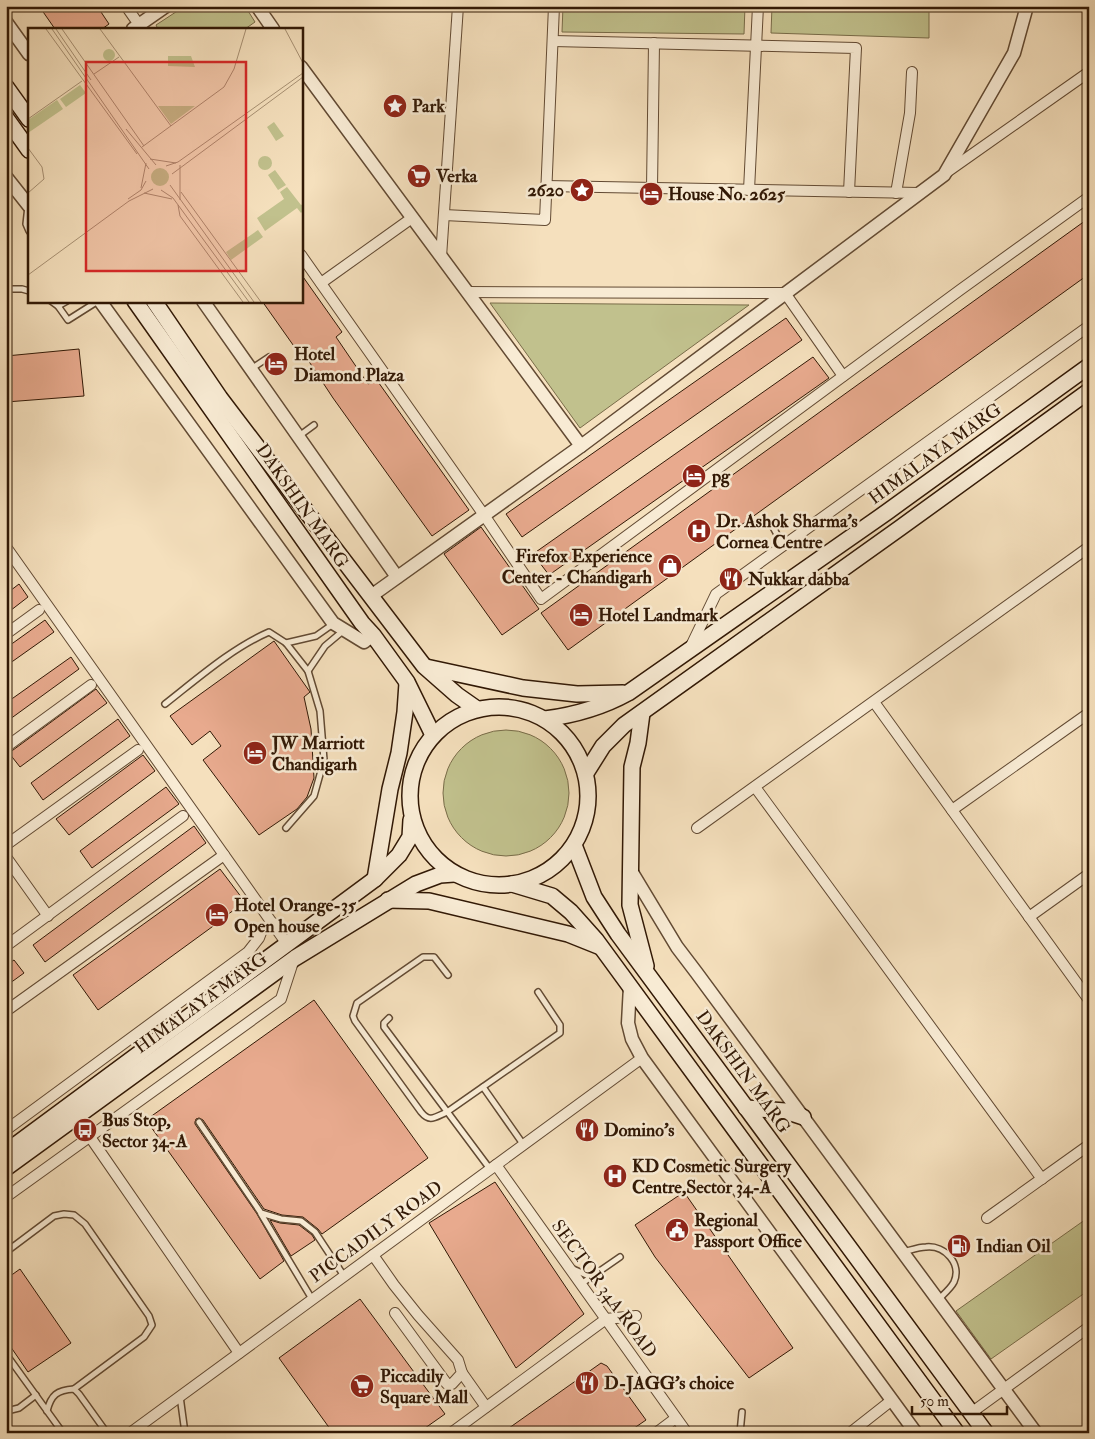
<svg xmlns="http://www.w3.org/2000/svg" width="1095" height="1439" font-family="'IM FELL Double Pica',serif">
  <rect width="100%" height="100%" fill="#f5e0bd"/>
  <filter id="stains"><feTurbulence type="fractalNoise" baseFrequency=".004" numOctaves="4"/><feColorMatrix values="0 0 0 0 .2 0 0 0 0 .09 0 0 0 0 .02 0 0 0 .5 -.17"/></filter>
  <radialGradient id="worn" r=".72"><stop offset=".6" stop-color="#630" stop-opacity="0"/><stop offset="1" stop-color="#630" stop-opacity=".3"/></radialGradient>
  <g fill="#c1c18d" stroke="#796c49">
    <path d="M 185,6 L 245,6 L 255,22 L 245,29 L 158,29 L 156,25 Z"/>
    <path d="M 563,6 L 745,6 L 744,34 L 562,32 Z"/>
    <path d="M 772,6 L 929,11 L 929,38 L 771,33 Z"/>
    <path d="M 490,303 L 749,305 L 580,428 Z"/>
    <circle cx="506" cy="793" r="63"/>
    <path d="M 1089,1217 L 1089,1290 L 991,1359 L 956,1311 Z"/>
  </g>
  <g fill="#e8aa8e" stroke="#311805">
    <path d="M 39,6 L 97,6 L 109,24 L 102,29 L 55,29 Z"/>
    <path d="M 1089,218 L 1089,274 L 568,650 L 541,613 Z"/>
    <path d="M 301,274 L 342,332 L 336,337 L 368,384 L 376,379 L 469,510 L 432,536 L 333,398 L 306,357 L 303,359 L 262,301 L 301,301 Z"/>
    <path d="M 786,318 L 802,340 L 522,537 L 506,514 Z"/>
    <path d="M 79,349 L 84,396 L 6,402 L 6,356 Z"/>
    <path d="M 813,357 L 829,378 L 549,575 L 533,554 Z"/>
    <path d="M 481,527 L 539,609 L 502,635 L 444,554 Z"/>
    <path d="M 19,584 L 28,597 L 6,614 L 6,594 Z"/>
    <path d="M 45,620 L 54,632 L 6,666 L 6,648 Z"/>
    <path d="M 274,641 L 310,692 L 304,697 L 311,729 L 314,778 L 307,797 L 297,809 L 259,835 L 203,760 L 221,746 L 210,731 L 192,745 L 170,716 Z"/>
    <path d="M 71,657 L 79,669 L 6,722 L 6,703 Z"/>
    <path d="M 96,689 L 107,703 L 20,767 L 9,753 Z"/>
    <path d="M 118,719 L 130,736 L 43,800 L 31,783 Z"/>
    <path d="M 143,755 L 155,771 L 69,835 L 56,819 Z"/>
    <path d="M 166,787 L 179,804 L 92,868 L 80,851 Z"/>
    <path d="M 194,826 L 206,843 L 45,962 L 33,945 Z"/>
    <path d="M 220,869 L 245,902 L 227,915 L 227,916 L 98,1010 L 73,975 Z"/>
    <path d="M 14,960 L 24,973 L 6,986 L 6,965 Z"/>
    <path d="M 314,1000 L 428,1158 L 322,1234 L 318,1229 L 303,1217 L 282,1215 L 264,1209 L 203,1120 L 199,1118 L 196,1119 L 195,1122 L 195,1124 L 257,1214 L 284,1261 L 260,1279 L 146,1120 Z"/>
    <path d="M 495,1182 L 584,1314 L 516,1368 L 429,1223 Z"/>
    <path d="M 684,1192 L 793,1348 L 749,1378 L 655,1257 L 635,1225 Z"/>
    <path d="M 270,1220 L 280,1223 L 299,1225 L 312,1235 L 315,1240 L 291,1256 Z"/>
    <path d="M 20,1269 L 71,1343 L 28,1372 L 6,1340 L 6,1279 Z"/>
    <path d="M 360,1299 L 445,1414 L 418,1433 L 333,1433 L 279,1358 Z"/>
    <path d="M 601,1363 L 607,1366 L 646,1420 L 627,1433 L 502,1433 Z"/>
  </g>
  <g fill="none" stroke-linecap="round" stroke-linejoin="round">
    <g stroke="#624a33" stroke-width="8">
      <g id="service">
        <path d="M 28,206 L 26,224 L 29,231"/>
        <path d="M 6,289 L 22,289 L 29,291"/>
        <path d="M 51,301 L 58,306 L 67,301"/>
        <path d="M 58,306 L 68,320 L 98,301"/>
        <path d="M 251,369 L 269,357"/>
        <path d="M 299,436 L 314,425"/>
        <path d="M 770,522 L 783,545"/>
        <path d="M 286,643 L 316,636 L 333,624"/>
        <path d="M 308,671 L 325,646 L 344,630"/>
        <path d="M 165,704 C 197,679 232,648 269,632 L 286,643 L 308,671 L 320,711 L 324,760 L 314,796 L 286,828"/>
        <path d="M 448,975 L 434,957 L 423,957 L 357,1003 L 353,1016 L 355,1021 L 421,1112 C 430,1123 435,1117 447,1112 L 560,1033 L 560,1025 L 538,992"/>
        <path d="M 389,1018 L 384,1023 L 384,1027 L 490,1169"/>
        <path d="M 483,1087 L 523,1144"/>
        <path d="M 199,1122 L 261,1213 L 281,1219 L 301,1221 L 315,1232 L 344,1276"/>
        <path d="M 261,1214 L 312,1299"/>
        <path d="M 6,1252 L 54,1216 L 64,1214 L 74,1215 L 85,1224 L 149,1316 L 152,1325 L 144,1337 L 74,1389"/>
        <path d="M 903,1252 C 911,1250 919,1247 926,1247 C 945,1245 962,1264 954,1282 C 951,1288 944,1294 939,1299"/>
        <path d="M 573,1269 L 591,1277"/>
        <path d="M 581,1284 L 620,1257"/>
        <path d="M 6,1354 L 63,1433"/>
        <path d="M 180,1396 L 185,1433"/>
        <path d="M 6,1408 L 11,1410 L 19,1408 L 36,1395"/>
        <path d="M 47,1411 C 51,1395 57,1390 74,1389 L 79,1394 L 107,1433"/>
        <path d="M 740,1433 L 742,1412"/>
      </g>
    </g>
    <g stroke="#624a33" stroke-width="12">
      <g id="minor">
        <path d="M 126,6 L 142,29"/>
        <path d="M 553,41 L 856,48 L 849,192"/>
        <path d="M 947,172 L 1089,72"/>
        <path d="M 546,186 L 919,193"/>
        <path d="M 652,188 L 654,43"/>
        <path d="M 749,190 L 758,6"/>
        <path d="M 896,193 L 910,113 L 912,72"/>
        <path d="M 444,215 L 545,220 L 554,6"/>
        <path d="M 301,255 L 484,515 L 541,599 L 960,290 L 1089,197"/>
        <path d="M 441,257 L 458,6"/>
        <path d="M 321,283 L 412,218"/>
        <path d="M 467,292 L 785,293 L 843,376"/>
        <path d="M 6,547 L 287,944"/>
        <path d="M 6,634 L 39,610"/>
        <path d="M 690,648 L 716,594 L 1089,326"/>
        <path d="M 874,702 L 1089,1000"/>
        <path d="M 6,747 L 91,685"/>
        <path d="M 755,787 L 1042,1179"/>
        <path d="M 952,810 L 1089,713"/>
        <path d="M 697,828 L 1089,547"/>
        <path d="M 6,845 L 138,750"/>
        <path d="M 6,857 L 48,916"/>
        <path d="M 1029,917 L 1089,874"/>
        <path d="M 6,946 L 183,816"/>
        <path d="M 6,1011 L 224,855"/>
        <path d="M 6,1130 L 248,952 L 259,938 L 262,930 L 273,923"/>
        <path d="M 90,1137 L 239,1353"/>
        <path d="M 496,1165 L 687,1433"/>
        <path d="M 6,1197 L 281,999 L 294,959"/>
        <path d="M 987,1218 L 1089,1145"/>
        <path d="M 373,1255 L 394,1285 L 418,1315 L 458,1360 L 462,1373 L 452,1384 L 447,1384 L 395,1313"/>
        <path d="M 462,1373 L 486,1407"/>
        <path d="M 971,1413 L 1089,1327"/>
        <path d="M 130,1433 L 642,1058"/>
        <path d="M 451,1433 L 606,1319 L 636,1316"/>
        <path d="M 656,1433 L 676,1418"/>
        <path d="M 850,1433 L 892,1400"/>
      </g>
    </g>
    <g stroke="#624a33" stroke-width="15">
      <g id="tertiary">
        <path d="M 257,6 L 273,29"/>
        <path d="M 6,22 L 29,54"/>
        <path d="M 133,29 L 166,6"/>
        <path d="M 301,67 L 581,446"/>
        <path d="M 6,177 L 29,206"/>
        <path d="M 100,301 L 333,623 L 364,642 L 373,635"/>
        <path d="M 203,301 L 397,577"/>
        <path d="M 371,596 L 581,446 L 944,175 L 1014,53 L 1027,6"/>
        <path d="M 630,869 L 677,947 L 696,972 L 1036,1433"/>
        <path d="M 630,986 L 628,1023 L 632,1039 L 642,1058 L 916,1433"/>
      </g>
    </g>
    <g stroke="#311805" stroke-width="18">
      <g id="secondary">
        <path d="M 6,87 L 29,119"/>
        <path d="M 6,118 L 29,150"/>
        <path d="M 135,301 L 362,623 L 373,635 L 407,682 L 433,735"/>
        <path d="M 154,301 L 220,398 L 424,666 L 457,695 L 477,709"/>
        <path d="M 426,667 L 523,688 L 577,694 L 623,693"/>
        <circle cx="499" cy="796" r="89"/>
        <path d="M 642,713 L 638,743 L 632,767 L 630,905 L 646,966"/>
        <path d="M 545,719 C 575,715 601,708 628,693 L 887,512 L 1089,366"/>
        <path d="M 586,773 L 603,746 L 624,725 L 900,528 L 1089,391"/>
        <path d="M 574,845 L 594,897 L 618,934 L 986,1433"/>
        <path d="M 375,879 L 390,789 L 399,753 L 405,712 L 407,683"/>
        <path d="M 512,884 L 552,896 L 571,912 L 596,940 L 957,1433"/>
        <path d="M 388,900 L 429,901 L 568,934 L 598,946"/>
        <path d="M 746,1108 L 785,1111 L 803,1117"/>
        <path d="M 6,1152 L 375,879 L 399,855 L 410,837 L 411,820"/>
        <path d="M 6,1168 L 295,958 L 416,884 L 440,875 L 454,874"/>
      </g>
    </g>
    <use href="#service" stroke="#f8ebd4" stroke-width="5"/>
    <use href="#minor" stroke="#f8ebd4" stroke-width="10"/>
    <use href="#tertiary" stroke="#f8ebd4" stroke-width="12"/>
    <use href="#secondary" stroke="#f8ebd4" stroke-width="15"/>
  </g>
  <defs>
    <g id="sight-disc" transform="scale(1.25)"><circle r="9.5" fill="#8f2418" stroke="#f8ebd4"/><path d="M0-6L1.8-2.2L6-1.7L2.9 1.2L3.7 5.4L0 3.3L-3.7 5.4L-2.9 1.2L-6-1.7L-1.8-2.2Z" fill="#fff"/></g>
    <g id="supermarket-disc" transform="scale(1.25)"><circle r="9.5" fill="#8f2418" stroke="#f8ebd4"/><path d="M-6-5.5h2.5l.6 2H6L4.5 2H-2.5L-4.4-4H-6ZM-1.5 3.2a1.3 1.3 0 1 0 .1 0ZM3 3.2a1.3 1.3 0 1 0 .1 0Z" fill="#fff"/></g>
    <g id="hotel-disc" transform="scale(1.25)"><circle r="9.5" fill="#8f2418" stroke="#f8ebd4"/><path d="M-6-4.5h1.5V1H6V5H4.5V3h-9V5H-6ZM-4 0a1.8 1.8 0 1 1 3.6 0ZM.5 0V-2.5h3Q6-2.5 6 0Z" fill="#fff"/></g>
    <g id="hospital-disc" transform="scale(1.25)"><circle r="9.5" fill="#8f2418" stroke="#f8ebd4"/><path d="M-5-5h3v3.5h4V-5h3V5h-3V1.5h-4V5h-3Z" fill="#fff"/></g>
    <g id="shop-disc" transform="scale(1.25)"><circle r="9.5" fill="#8f2418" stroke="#f8ebd4"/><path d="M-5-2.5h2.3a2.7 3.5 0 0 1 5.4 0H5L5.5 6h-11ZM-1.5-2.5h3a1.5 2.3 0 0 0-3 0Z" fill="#fff"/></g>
    <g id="restaurant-disc" transform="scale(1.25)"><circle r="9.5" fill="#8f2418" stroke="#f8ebd4"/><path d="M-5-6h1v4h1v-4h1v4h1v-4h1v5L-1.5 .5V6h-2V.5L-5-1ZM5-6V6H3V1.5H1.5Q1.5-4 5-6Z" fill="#fff"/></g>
    <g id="bus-disc" transform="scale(1.25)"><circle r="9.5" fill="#8f2418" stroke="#f8ebd4"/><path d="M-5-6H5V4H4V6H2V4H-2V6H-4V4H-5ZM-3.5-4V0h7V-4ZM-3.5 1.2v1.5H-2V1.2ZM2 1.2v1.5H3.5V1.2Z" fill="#fff"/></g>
    <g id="civic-disc" transform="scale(1.25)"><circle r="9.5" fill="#8f2418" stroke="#f8ebd4"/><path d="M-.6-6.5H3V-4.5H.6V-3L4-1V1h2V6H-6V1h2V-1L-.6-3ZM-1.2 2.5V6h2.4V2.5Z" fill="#fff"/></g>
    <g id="fuel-disc" transform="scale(1.25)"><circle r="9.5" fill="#8f2418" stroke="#f8ebd4"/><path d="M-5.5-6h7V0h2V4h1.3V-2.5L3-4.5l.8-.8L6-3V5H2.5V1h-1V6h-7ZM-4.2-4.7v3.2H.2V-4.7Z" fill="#fff"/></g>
  </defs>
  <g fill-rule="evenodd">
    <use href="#sight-disc" x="395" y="106"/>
    <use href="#supermarket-disc" x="419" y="176"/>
    <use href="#sight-disc" x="582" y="190"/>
    <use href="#hotel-disc" x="651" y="194"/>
    <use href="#hotel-disc" x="276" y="364"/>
    <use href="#hotel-disc" x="694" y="476"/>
    <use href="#hospital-disc" x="699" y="531"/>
    <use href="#shop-disc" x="670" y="566"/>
    <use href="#restaurant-disc" x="731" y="579"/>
    <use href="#hotel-disc" x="581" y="615"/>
    <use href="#hotel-disc" x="255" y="753"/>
    <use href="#hotel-disc" x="217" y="915"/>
    <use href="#bus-disc" x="85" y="1130"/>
    <use href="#restaurant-disc" x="587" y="1130"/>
    <use href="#hospital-disc" x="615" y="1176"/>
    <use href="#civic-disc" x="677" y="1230"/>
    <use href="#fuel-disc" x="959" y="1246"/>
    <use href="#restaurant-disc" x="587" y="1383"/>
    <use href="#supermarket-disc" x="362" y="1386"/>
  </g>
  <g text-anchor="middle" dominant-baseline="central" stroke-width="5" stroke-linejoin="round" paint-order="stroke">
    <g font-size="18" font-weight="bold" fill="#311805" stroke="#f8ebd4" text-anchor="start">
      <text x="412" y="106">Park</text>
      <text x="436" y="176">Verka</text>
      <text x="564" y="190" text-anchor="end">2620</text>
      <text x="668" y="194">House No. 2625</text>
      <text x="294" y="354">Hotel<tspan x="294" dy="21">Diamond Plaza</tspan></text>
      <text x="712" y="476">pg</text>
      <text x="716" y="521">Dr. Ashok Sharma's<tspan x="716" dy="21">Cornea Centre</tspan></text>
      <text x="652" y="556" text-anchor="end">Firefox Experience<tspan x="652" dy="21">Center - Chandigarh</tspan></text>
      <text x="748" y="579">Nukkar dabba</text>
      <text x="598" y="615">Hotel Landmark</text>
      <text x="272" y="743">JW Marriott<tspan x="272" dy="21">Chandigarh</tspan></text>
      <text x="234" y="905">Hotel Orange-35<tspan x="234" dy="21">Open house</tspan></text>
      <text x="102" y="1120">Bus Stop,<tspan x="102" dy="21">Sector 34-A</tspan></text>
      <text x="604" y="1130">Domino's</text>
      <text x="632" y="1166">KD Cosmetic Surgery<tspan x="632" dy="21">Centre,Sector 34-A</tspan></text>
      <text x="694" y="1220">Regional<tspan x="694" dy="21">Passport Office</tspan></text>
      <text x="976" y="1246">Indian Oil</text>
      <text x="380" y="1376">Piccadily<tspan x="380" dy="21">Square Mall</tspan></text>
      <text x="604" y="1383">D-JAGG's choice</text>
    </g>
    <g font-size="18" fill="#311805" stroke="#f8ebd4">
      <text transform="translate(935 454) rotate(-36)">HIMALAYA MARG</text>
      <text transform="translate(302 506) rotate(55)">DAKSHIN MARG</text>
      <text transform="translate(201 1003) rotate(-36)">HIMALAYA MARG</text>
      <text transform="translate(743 1072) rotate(54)">DAKSHIN MARG</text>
      <text transform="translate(376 1232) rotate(-36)">PICCADILY ROAD</text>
      <text transform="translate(604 1289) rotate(54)">SECTOR 34A ROAD</text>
    </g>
  </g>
  <g transform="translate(28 28)">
    <rect width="275" height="275" fill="#f5e0bd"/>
    <path d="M75 27a6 6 0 1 1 12 0a6 6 0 1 1-12 0ZM 140,28 L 163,28 L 167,39 L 140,38 ZM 52,57 L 58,65 L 38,79 L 32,71 ZM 29,72 L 35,81 L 0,105 L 0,92 ZM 130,78 L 167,78 L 143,96 ZM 246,94 L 256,108 L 248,113 L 239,99 ZM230 135a7 7 0 1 1 14 0a7 7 0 1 1-14 0ZM123 149a9 9 0 1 1 18 0a9 9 0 1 1-18 0ZM 247,142 L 258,157 L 250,162 L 240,147 ZM 259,159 L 273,177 L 275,176 L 275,183 L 273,185 L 269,180 L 237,203 L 229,190 L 256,171 L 252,164 ZM 230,202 L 235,209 L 203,232 L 198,224 Z" fill="#c1c18d"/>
    <path fill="none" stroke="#a79073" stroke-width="1" d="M 18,1 L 109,126M 24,1 L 121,141M 28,1 L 63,52M 34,1 L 116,118M 72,1 L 143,98M 257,1 L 275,35M 66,46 L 91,29M 0,91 L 54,53M 98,101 L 128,137M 114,119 L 196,59 L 206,41 L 218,1M 0,120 L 14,139 L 16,151 L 0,165M 122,131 L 148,135M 152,137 L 152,172M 138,138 L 150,134 L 275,45M 144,146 L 275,49M 142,157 L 226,274M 113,160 L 118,135M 133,162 L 145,170 L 221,274M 153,164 L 233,274M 116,165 L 144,171M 100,171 L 113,162 L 118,153M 150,177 L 152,188 L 215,274M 0,247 L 101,173 L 125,161"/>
    <path fill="#d62828" fill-opacity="0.15" stroke="#d62828" stroke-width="2.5" d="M 58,34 L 218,34 L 218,243 L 58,243 Z"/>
    <rect width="275" height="275" fill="none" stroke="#311805" stroke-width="2.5"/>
  </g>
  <rect width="1095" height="1439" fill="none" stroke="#f5e0bd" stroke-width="25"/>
  <rect x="8" y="8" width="1080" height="1424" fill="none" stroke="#311805" stroke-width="2.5"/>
  <rect x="12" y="12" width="1070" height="1414" fill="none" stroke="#311805"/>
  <path d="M912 1406v8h95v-8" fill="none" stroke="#311805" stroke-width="2.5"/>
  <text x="920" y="1406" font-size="15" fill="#311805" stroke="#f8ebd4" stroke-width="4" paint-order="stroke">50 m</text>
  <rect width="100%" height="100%" filter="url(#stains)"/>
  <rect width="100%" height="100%" fill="url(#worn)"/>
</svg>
